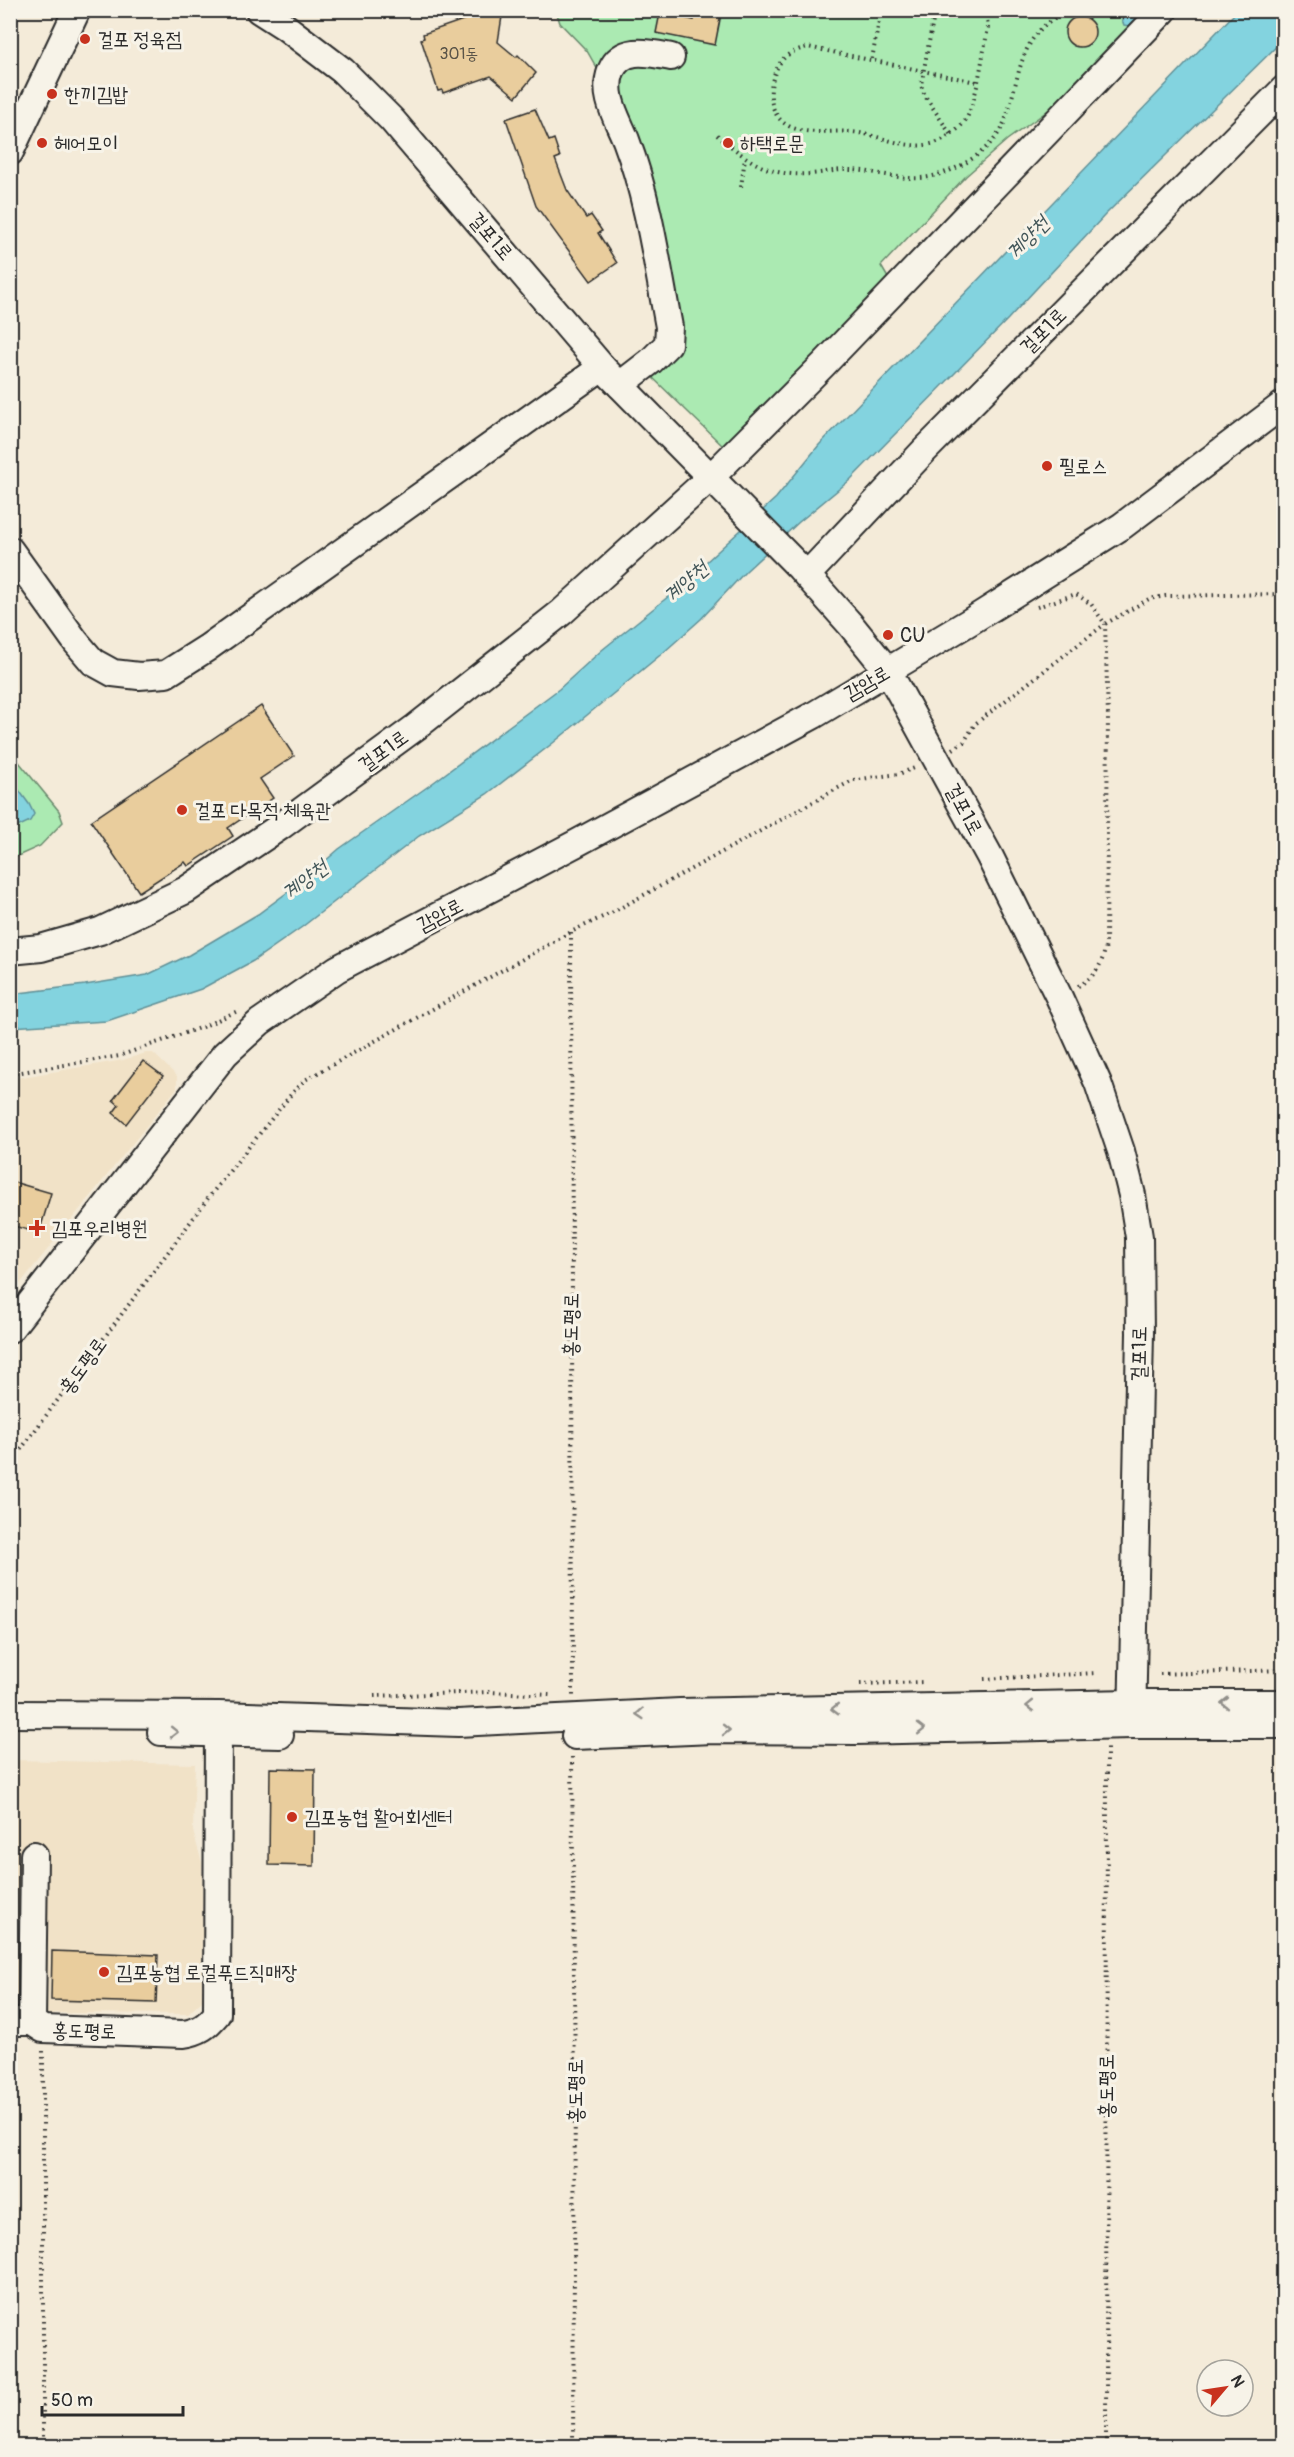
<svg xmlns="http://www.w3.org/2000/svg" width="1294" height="2457" font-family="Pangolin,'Poor Story',sans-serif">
  <rect width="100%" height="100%" fill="#f4ebd9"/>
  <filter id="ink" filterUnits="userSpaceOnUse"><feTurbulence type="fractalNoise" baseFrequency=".0167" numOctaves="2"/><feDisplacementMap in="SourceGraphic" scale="12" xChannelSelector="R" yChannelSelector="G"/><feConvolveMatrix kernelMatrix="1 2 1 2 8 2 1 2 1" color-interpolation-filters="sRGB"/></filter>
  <g filter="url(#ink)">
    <g fill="#f1e2c7">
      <path d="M 146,1053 L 153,1053 L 177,1076 L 177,1088 L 11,1295 L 11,1079 L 123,1060 Z"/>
      <path d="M 11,1760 L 195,1764 L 193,1831 L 202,1863 L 202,2001 L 188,2014 L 55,2013 L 22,2032 L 11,2032 Z"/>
    </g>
    <g fill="#abeab2" stroke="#6b8a6e" stroke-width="1.5">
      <path d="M 556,11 L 1152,11 L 1082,86 L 1007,140 L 966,176 L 881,266 L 891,283 L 726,449 L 652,377 L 669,355 L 620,109 L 587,51 L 560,23 Z"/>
      <path d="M 10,751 L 59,811 L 63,822 L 40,846 L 11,859 Z"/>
    </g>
    <g fill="#83d3df" stroke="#609097" stroke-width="1.5">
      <path d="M 1124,11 L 1145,11 L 1129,26 L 1124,25 L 1122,20 Z"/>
      <path d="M 1237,11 L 1283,11 L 1283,40 L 1105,215 L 1008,319 L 850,480 L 799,522 L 746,571 L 701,619 L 664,652 L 553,743 L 487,794 L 419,836 L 302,927 L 253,961 L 201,989 L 107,1021 L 11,1027 L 11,994 L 85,985 L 147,975 L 189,955 L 258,914 L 300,883 L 339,849 L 430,785 L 559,689 L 602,650 L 669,596 L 776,498 L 819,445 Z"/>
      <path d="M 10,778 L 29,804 L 34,814 L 30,821 L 11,830 Z"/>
    </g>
    <g fill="#e9cd9d" stroke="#2b2b2b" stroke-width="1.5">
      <path d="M 473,10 L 503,10 L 498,42 L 516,57 L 518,55 L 536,73 L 516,97 L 491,76 L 443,93 L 442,90 L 438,91 L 421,39 L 424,38 L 423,34 L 472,17 Z"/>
      <path d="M 696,10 L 710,10 L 710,12 L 721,14 L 715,45 L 656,33 L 660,13 L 694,20 Z"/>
      <circle cx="1080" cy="32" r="15"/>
      <path d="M 535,109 L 549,141 L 554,139 L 560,157 L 555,159 L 567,190 L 586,218 L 591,215 L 602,231 L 598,233 L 617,263 L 591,281 L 536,206 L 506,119 Z"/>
      <path d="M 261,706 L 294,756 L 260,779 L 273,798 L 228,828 L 233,836 L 188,866 L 185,862 L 139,892 L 91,821 Z"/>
      <path d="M 143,1061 L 163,1076 L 126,1124 L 113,1113 L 119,1105 L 113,1100 Z"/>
      <path d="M 10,1181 L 51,1193 L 39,1233 L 10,1225 Z"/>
      <path d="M 270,1768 L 315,1769 L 314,1866 L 269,1865 Z"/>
      <path d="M 52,1951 L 158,1955 L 156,2003 L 51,2000 Z"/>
    </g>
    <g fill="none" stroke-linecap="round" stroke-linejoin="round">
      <g stroke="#2b2b2b" stroke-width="30">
        <g id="minor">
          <path d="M 259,10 L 284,26 L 343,71 L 392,120 L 602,367 L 800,568 L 850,624 L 888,671 L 990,857 L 1059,997 L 1098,1083 L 1121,1151 L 1132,1195 L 1139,1237 L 1140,1333 L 1132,1725"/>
          <path d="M 10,152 L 77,10"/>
          <path d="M 620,385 L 651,361 L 668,344 L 669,327 C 657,264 649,201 626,140 C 617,118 602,95 611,71 C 622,45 650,53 671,57"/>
          <path d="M 10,550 L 76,642 L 93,662 L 113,673 L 139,676 L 166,674 L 207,648 L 602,367"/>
          <path d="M 807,575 L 924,451 L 1284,89"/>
          <path d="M 10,951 L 41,948 L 100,931 L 186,890 L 281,826 L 416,727 L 562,612 L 711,477 L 823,365 L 1164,10"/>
          <path d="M 10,1329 L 225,1054 L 260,1022 L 337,969 L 575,844 L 814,715 L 971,621 L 1122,526 L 1284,404"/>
          <path d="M 10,1714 L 219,1715 L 458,1723 L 680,1712 L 1132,1703 L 1284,1703"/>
          <path d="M 161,1732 L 280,1735"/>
          <path d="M 575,1736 L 713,1730 L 856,1731 L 1132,1725 L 1284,1725"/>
          <path d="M 34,1855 L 32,2022 L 43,2029 L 183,2034 C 199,2032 207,2026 217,2014 L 218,1718"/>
          <path d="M 10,2022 L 32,2022"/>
        </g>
      </g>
      <g stroke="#2b2b2b" stroke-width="4" stroke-dasharray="1.5 4.5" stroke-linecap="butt">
        <path d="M 935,10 L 921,85 L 925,96 L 951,135"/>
        <path d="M 872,59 L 881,10"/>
        <path d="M 976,82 L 808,47 C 800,49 790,52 784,58 C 766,78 764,117 793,128 C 812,135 833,130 852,132 C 886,135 917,158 948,136 C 954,132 961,127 965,121 C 977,102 983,52 988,28 L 987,18 L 981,10"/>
        <path d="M 717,135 C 749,161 767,177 811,174 C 825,173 837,169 851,170 C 879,171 905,183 933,176 C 960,170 993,149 1004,123 C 1022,77 1016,26 1076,10"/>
        <path d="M 741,187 L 745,158"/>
        <path d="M 1037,607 L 1076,594 L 1091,604 L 1105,624 L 1149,599 L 1166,596 L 1284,594"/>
        <path d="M 953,749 L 964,742 L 975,724 L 1105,624"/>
        <path d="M 571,932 L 573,1696"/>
        <path d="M 1078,986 C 1096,976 1102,965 1106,945 L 1108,716 L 1105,624"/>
        <path d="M 10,1074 L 119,1056 L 202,1027 L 240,1010"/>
        <path d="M 10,1464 L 212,1193 L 293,1092 L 305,1080 L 571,932 L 613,912 L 853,780 L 899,774 L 917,767"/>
        <path d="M 1160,1674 L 1284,1670"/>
        <path d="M 984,1679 L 1097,1673"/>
        <path d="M 860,1684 L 925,1682"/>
        <path d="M 374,1696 L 490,1692 L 550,1695"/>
        <path d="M 572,1757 L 575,2088 L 573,2446"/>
        <path d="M 43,2051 L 43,2446"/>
        <path d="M 1106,2446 L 1107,1747"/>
      </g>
      <use href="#minor" stroke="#f7f3e8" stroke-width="26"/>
    </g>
    <defs><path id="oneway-chevron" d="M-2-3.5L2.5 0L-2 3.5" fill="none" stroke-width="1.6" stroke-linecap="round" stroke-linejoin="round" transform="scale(1.5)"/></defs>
    <g stroke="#918f8a">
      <use href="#oneway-chevron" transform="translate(1225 1703) rotate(180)"/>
      <use href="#oneway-chevron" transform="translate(1030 1706) rotate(179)"/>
      <use href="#oneway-chevron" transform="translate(835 1709) rotate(179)"/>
      <use href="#oneway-chevron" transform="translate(640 1714) rotate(176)"/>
      <use href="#oneway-chevron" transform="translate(921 1729) rotate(-1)"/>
      <use href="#oneway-chevron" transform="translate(726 1730)"/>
      <use href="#oneway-chevron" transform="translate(174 1732) rotate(1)"/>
    </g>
  </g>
  <g fill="#c8321e" stroke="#f7f3e8" stroke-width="2">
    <circle cx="85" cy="39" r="6"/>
    <circle cx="52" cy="94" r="6"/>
    <circle cx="42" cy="143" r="6"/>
    <circle cx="728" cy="143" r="6"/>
    <circle cx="1047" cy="466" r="6"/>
    <circle cx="888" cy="635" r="6"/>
    <circle cx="182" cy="810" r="6"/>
    <path d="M34 1219h6v6h6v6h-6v6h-6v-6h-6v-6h6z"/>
    <circle cx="292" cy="1817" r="6"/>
    <circle cx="104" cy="1972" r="6"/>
  </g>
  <g text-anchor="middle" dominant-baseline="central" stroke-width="6" stroke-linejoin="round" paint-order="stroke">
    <g font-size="16" fill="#5a5448">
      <text x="459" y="54">301동</text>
    </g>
    <g font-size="20" fill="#2b2b2b" stroke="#f7f3e8" text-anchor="start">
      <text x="97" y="39">걸포 정육점</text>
      <text x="64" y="94">한끼김밥</text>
      <text x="54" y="143">헤어모이</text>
      <text x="740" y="143">하택로문</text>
      <text x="1059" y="466">필로스</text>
      <text x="900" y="635">CU</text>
      <text x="194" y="810">걸포 다목적 체육관</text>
      <text x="51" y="1228">김포우리병원</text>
      <text x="304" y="1817">김포농협 활어회센터</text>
      <text x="116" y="1972">김포농협 로컬푸드직매장</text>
    </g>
    <g font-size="20" fill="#2b2b2b" stroke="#f7f3e8">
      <text transform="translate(491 236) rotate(50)">걸포1로</text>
      <text transform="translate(1043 331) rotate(-45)">걸포1로</text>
      <text transform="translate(867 683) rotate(-30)">감암로</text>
      <text transform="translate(383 751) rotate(-36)">걸포1로</text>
      <text transform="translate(964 809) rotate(62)">걸포1로</text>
      <text transform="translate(440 915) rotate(-28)">감암로</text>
      <text transform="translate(571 1325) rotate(-89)">홍도평로</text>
      <text transform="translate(1139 1354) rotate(-89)">걸포1로</text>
      <text transform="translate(83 1366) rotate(-54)">홍도평로</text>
      <text transform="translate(84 2031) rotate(1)">홍도평로</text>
      <text transform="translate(1106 2086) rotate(-90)">홍도평로</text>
      <text transform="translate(575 2091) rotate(-90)">홍도평로</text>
    </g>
    <g font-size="21" font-style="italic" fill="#415558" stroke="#f7f3e8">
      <text transform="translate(1028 238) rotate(-46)">계양천</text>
      <text transform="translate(686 582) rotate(-41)">계양천</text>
      <text transform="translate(305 880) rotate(-37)">계양천</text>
    </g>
  </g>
  <rect width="1294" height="2457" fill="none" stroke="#f7f3e8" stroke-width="36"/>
  <rect x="18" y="18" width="1258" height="2421" fill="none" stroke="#2b2b2b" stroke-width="2" filter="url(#ink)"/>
  <g transform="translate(1225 2388) rotate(61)"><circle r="28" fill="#f7f3e8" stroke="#a5a39c" stroke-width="1.5"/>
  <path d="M0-4.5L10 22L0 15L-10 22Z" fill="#c8321e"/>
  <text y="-9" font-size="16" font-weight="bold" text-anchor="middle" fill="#2b2b2b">N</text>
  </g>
  <path d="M42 2406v9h141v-9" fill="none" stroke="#2b2b2b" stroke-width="3"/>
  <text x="51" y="2406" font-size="18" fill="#2b2b2b" stroke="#f7f3e8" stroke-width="4.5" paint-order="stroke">50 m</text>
</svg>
